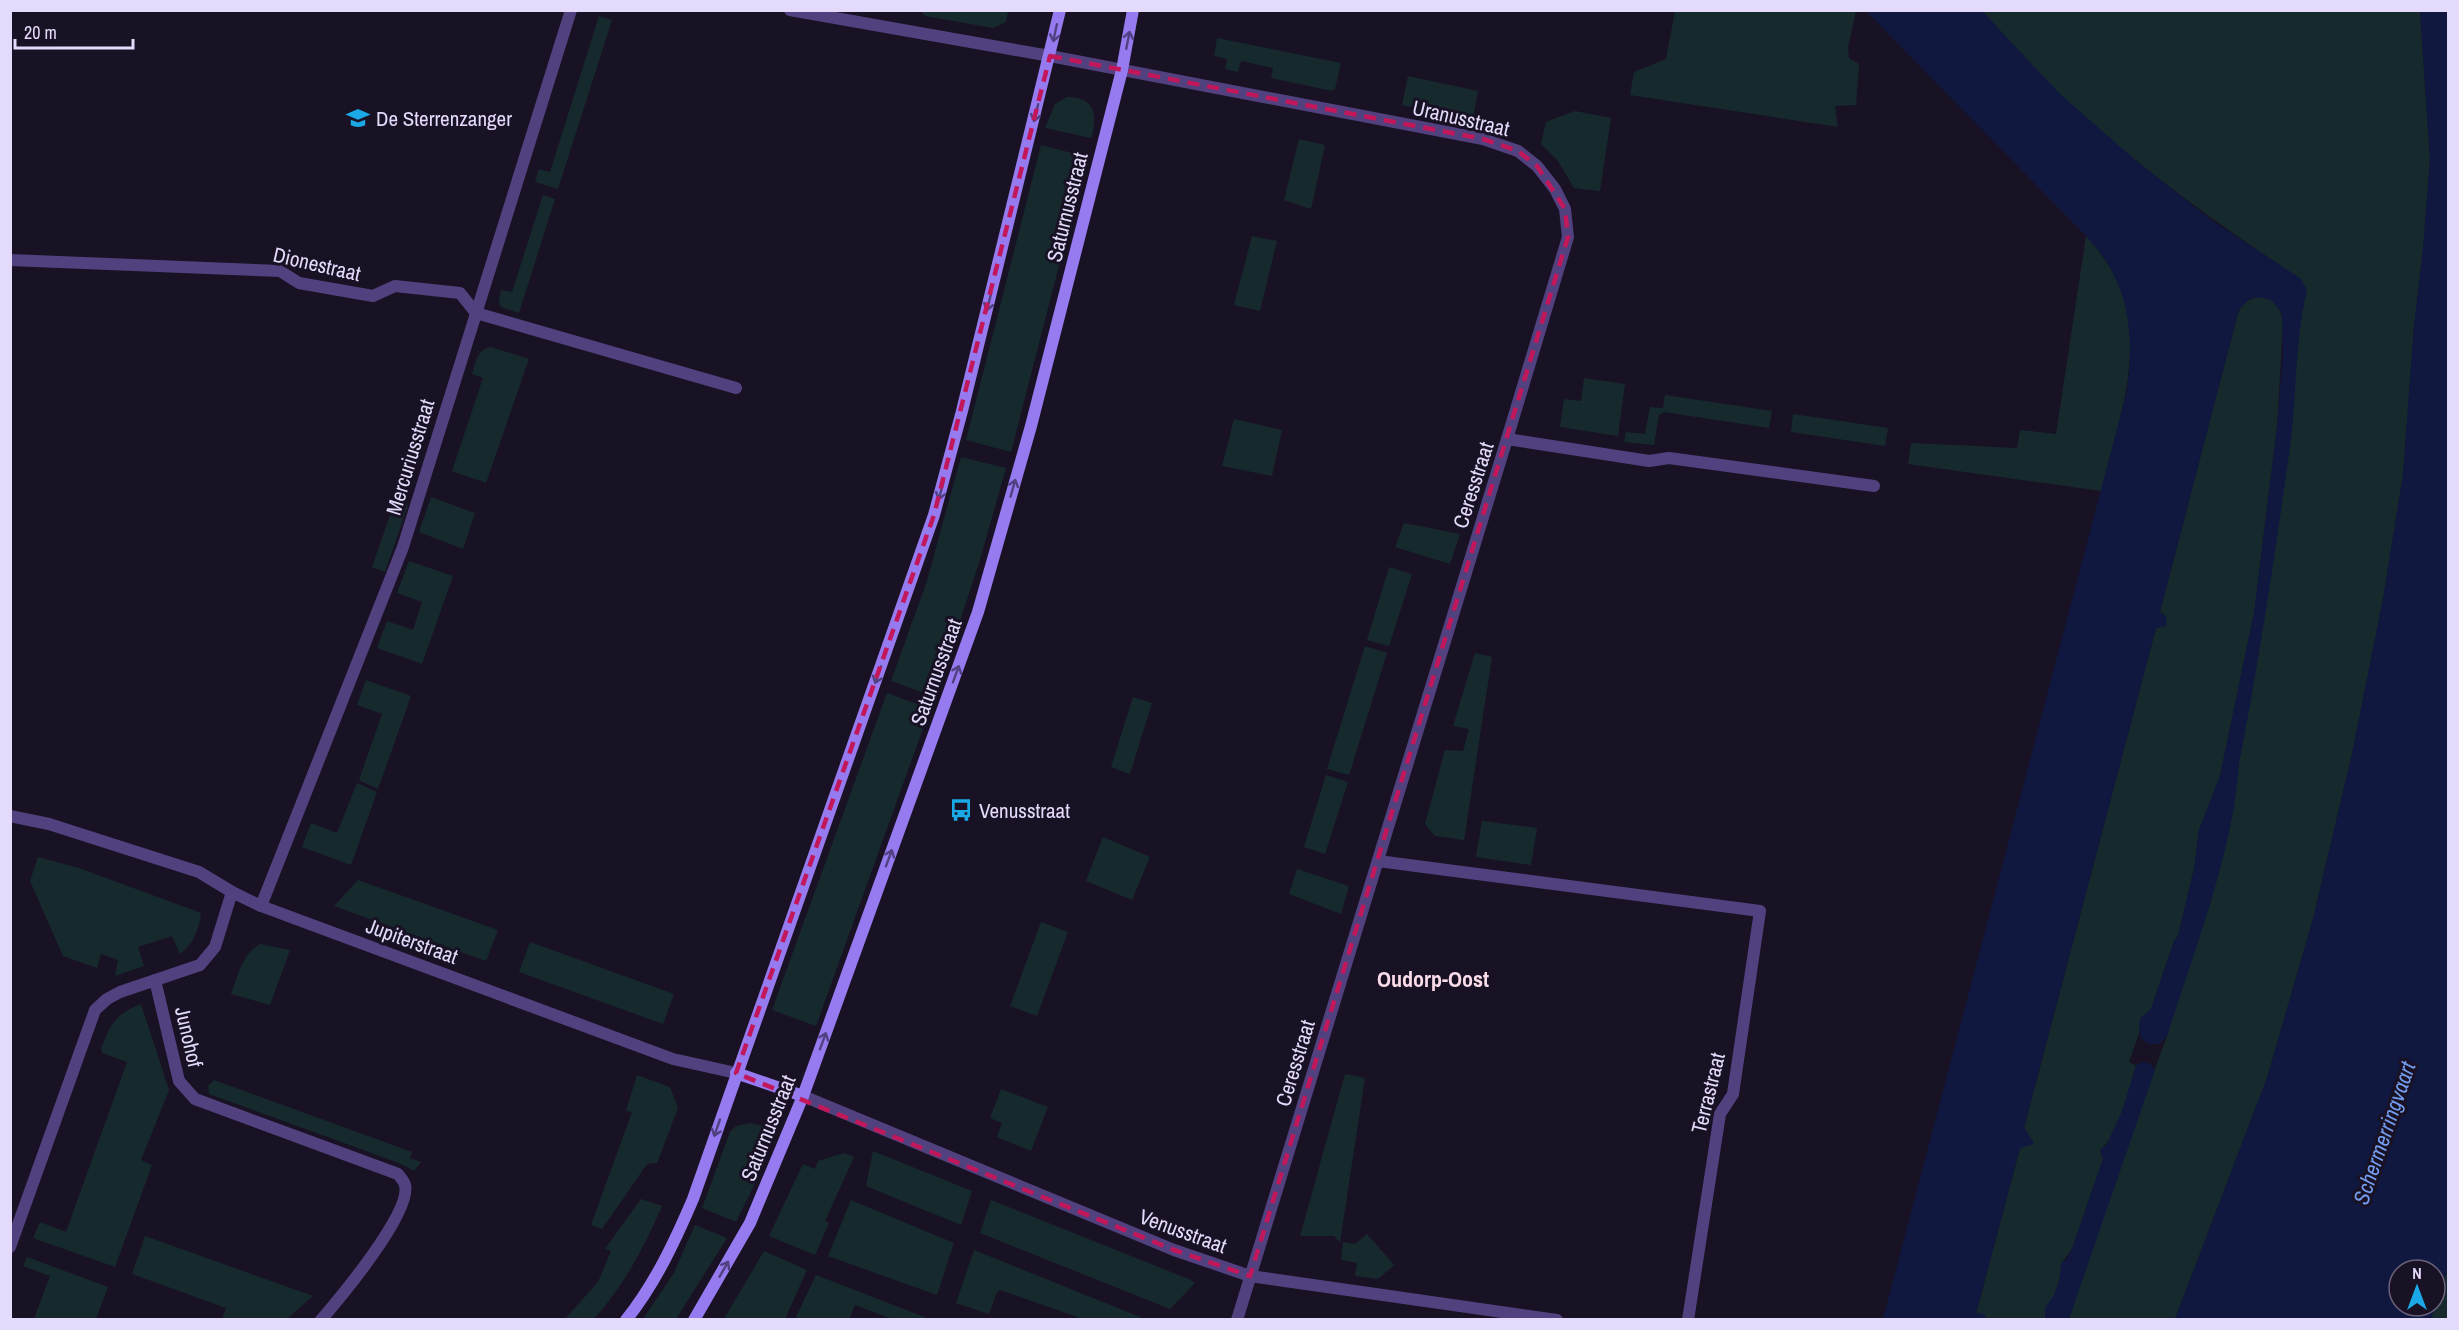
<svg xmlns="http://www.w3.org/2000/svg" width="2459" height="1330" font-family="'Archivo Narrow',sans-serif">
  <rect width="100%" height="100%" fill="#191225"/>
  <g fill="#162a2e">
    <path d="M 921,11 L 921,10 L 1008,11 L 1006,22 L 993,28 L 925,16 Z"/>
    <path d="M 1675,11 L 1856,11 L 1848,47 L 1849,58 L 1859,64 L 1856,105 L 1835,106 L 1838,127 L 1630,95 L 1634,72 L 1666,59 Z"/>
    <path d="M 1982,11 L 2420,11 L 2430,159 L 2423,249 L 2414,326 L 2403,475 L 2383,599 L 2352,754 L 2313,919 L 2267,1078 L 2175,1319 L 2063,1319 L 2167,1036 L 2200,917 L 2284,463 L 2286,269 C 2206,217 2131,160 2060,95 C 2033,69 2008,38 1982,11 Z"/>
    <path d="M 599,16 L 612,20 L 558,189 L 535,182 L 539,169 L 550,172 Z"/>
    <path d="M 1217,38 L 1341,63 L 1335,89 L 1332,91 L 1271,78 L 1273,68 L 1241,61 L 1238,72 L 1225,69 L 1227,59 L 1214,56 Z"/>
    <path d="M 1408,76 L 1478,91 L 1473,119 L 1402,105 Z"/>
    <path d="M 1067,97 C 1095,97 1098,116 1091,138 L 1045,128 L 1055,104 Z"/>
    <path d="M 1575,111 L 1611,118 L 1600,191 L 1574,188 L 1558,161 L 1541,144 L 1546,122 Z"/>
    <path d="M 1299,139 L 1325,145 L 1311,209 L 1284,200 Z"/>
    <path d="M 1041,145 L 1087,157 L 1011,452 L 966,440 Z"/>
    <path d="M 543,195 L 555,199 L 519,313 L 501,307 L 499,301 L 501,290 L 512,292 Z"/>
    <path d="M 1252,236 L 1277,241 L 1260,311 L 1234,305 Z"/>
    <path d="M 2086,236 C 2093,244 2100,252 2106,261 C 2153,333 2120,416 2101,491 L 1908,464 L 1911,443 L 2017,448 L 2020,430 L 2056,434 Z"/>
    <path d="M 2258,297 C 2273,297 2281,307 2283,322 L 2277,427 L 2254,613 L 2220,776 L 2199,830 L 2194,869 L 2178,936 L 2174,941 L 2151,1009 L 2139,1026 L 2140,1031 L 2129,1062 L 2136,1066 C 2128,1091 2119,1134 2100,1151 L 2103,1159 L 2072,1249 L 2063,1261 L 2062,1273 L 2052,1300 L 2045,1307 L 2045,1319 L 1986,1319 L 1976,1314 L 2020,1148 L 2034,1143 L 2024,1128 L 2156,628 L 2166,626 L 2164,614 L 2160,612 L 2238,313 C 2242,304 2249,299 2258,297 Z"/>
    <path d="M 491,347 L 529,359 L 486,483 L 452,471 L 483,378 L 472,374 C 476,362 477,349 491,347 Z"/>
    <path d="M 1584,378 L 1625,384 L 1618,436 L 1560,427 L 1564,399 L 1581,401 Z"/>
    <path d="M 1665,395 L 1772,411 L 1769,428 L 1664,412 L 1659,415 L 1654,445 L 1624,442 L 1626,432 L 1645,434 L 1650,407 L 1663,408 Z"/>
    <path d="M 1793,414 L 1888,428 L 1885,446 L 1791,432 Z"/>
    <path d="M 1234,419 L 1282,430 L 1272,476 L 1222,466 Z"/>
    <path d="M 961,457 L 1006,468 L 979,563 L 935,697 L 891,681 L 926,584 Z"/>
    <path d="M 431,497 L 475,513 L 463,549 L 419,532 Z"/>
    <path d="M 395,501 L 408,505 L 385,572 L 372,567 Z"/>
    <path d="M 1404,523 L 1460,534 L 1450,564 L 1395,547 Z"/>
    <path d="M 409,561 L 453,576 L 422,664 L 377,648 L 387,621 L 413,630 L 422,602 L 397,593 Z"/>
    <path d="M 1389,567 L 1412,574 L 1389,646 L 1367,640 Z"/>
    <path d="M 1365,646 L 1387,653 L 1349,775 L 1327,769 Z"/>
    <path d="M 1475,653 L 1492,657 L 1464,840 L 1435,836 L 1425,824 L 1445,750 L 1463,751 L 1469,729 L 1453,726 Z"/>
    <path d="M 366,680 L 411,696 L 378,789 L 359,780 L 382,714 L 357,705 Z"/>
    <path d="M 887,693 L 930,709 L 816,1026 L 772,1010 Z"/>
    <path d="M 1133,697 L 1152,703 L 1130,774 L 1111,767 Z"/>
    <path d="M 1326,775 L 1348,782 L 1325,854 L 1304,847 Z"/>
    <path d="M 357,783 L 377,792 L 351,865 L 302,847 L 311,823 L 337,833 Z"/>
    <path d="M 1482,821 L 1537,828 L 1531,865 L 1476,857 Z"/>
    <path d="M 1103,837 L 1150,857 L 1132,900 L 1086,881 Z"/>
    <path d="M 38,857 L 79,868 L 201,913 C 199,930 194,943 180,954 L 172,936 L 138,947 L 144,966 L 115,976 L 118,960 L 101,954 L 97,968 L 63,956 L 30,881 Z"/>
    <path d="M 1297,869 L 1349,886 L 1341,914 L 1289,894 Z"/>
    <path d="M 358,880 L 498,930 L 486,961 L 334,906 Z"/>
    <path d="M 1041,922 L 1068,932 L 1037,1016 L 1010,1006 Z"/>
    <path d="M 530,942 L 674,994 L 663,1024 L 519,972 Z"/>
    <path d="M 260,944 L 290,950 L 270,1005 L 231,994 C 238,976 242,954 260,944 Z"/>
    <path d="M 141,1004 L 169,1090 L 141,1160 L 152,1165 L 115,1267 L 33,1238 L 40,1222 L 66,1232 L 127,1062 L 102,1053 L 101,1049 C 111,1024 114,1015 141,1004 Z"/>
    <path d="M 1345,1074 L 1365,1078 L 1340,1242 L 1334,1236 L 1300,1236 Z"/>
    <path d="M 637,1075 L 670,1087 L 678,1108 L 657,1163 L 647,1164 L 602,1229 L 591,1225 L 632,1112 L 626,1111 Z"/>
    <path d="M 214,1080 L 412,1152 L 410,1158 L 421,1162 L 414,1171 L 399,1163 L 209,1094 L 208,1086 Z"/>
    <path d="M 1001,1089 L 1048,1107 L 1031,1151 L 997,1137 L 1002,1123 L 990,1118 Z"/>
    <path d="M 750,1123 C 759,1125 766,1126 769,1135 C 774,1150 744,1205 736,1222 L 702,1208 L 730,1132 L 736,1126 Z"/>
    <path d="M 873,1151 L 972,1191 L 961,1225 L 866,1186 Z"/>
    <path d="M 844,1153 L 854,1157 L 825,1221 L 829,1223 L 815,1255 L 769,1236 L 803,1164 L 815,1169 L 818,1161 Z"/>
    <path d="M 641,1199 L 662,1206 C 644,1248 624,1285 594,1319 L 565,1319 L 598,1282 L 611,1251 L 605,1249 Z"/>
    <path d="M 851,1200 L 954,1243 L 937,1295 L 828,1256 Z"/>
    <path d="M 991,1200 L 1191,1280 L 1195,1283 L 1170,1309 L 980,1233 Z"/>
    <path d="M 695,1225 L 727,1238 L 676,1319 L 643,1319 L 674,1273 Z"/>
    <path d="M 1367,1234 L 1394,1265 L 1378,1279 L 1355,1276 L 1357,1263 L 1341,1260 L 1343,1242 L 1355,1244 Z"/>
    <path d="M 145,1236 L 313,1296 L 287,1319 L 222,1319 L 226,1308 L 132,1274 Z"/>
    <path d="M 974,1250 L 1145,1319 L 1083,1319 L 1000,1290 L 997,1292 L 989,1314 L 956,1303 Z"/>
    <path d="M 764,1251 L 807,1270 L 785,1319 L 724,1319 Z"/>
    <path d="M 27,1257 L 108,1287 L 96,1319 L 34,1319 L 50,1276 L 23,1266 Z"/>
    <path d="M 2448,1267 L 2448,1319 L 2431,1320 Z"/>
    <path d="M 816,1275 L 927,1318 L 926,1319 L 892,1319 L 855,1305 L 849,1319 L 795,1319 Z"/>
  </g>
  <g fill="#101840" fill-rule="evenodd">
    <path d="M 1866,11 L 1982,11 L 2059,93 L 2134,159 L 2211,220 L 2300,278 L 2307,290 C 2295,339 2297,390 2291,440 C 2276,548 2260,656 2239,764 C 2233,853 2194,951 2167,1036 L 2159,1044 L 2148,1044 L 2141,1038 L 2139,1026 L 2140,1019 L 2151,1009 L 2174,941 L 2178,936 L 2194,869 L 2199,830 L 2220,776 L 2254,613 L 2277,427 L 2283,354 L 2282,313 L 2271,300 L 2258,297 L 2249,299 L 2240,308 L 2238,313 L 2160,612 L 2166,616 L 2167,623 L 2166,626 L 2156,628 L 2024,1127 L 2034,1144 L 2020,1148 L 1976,1313 L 1984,1314 L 1986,1319 L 1883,1319 L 2127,391 C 2133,347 2132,301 2106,261 C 2101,253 2093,244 2086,236 Z"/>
    <path d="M 2420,11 L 2448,11 L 2448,1267 L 2431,1319 L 2175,1319 L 2267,1078 L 2313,919 L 2352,754 L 2383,599 L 2403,475 L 2414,326 L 2423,249 L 2430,159 ZM 2399,1270 L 2435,1270 L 2435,1306 L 2399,1306 Z"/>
    <path d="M 2141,1062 L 2149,1063 L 2155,1070 L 2069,1319 L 2045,1319 L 2045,1307 C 2058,1293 2060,1281 2061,1263 L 2067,1259 L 2072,1249 L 2103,1159 L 2100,1149 L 2106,1146 L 2122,1111 L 2136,1066 Z"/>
  </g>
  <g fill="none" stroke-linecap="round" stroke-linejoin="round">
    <g stroke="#51427f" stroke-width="12">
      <path d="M 790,10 L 1050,56 L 1483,139 L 1518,151 L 1537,166 L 1555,189 L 1565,209 L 1568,237 L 1507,439"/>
      <path d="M 10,260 L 280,271 L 299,283 L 373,296 L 395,286 L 460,293 L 476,313 L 736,388"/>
      <path d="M 10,816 L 49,824 L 199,872 L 232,892 L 261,906 L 673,1059 L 736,1073"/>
      <path d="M 1378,861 L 1760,911 L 1733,1094 L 1720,1114 L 1688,1320"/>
      <path d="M 261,906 L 403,547 L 571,10"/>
      <path d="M 155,980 L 179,1081 L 195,1099 L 398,1174 C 400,1177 404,1181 405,1185 C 412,1212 340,1298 321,1320"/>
      <path d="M 803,1096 L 1174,1250 L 1250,1276 L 1557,1320"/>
      <path d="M 10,1247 L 95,1010 L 107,999 L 120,992 L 200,965 L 215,947 L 232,892"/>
      <path d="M 1237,1320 L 1507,439 L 1649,461 L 1669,458 L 1874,486"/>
    </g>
    <g stroke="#967bf0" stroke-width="12">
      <path d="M 736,1073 L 803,1096"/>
      <path d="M 626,1320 C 655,1284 675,1241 693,1199 L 934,515 L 962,411 L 1060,10"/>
      <path d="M 694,1320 L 750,1223 L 803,1096 L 978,612 L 1031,426 L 1122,70 L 1133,10"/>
    </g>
  </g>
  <defs><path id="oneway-shaft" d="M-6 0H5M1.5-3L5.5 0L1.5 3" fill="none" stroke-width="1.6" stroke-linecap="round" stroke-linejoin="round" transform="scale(1.5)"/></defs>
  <g stroke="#514180">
    <use href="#oneway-shaft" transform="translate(1055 33) rotate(102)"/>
    <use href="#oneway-shaft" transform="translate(1128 40) rotate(-79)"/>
    <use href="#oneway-shaft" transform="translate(1036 113) rotate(104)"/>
    <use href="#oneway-shaft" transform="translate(989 302) rotate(104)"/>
    <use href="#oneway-shaft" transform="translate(1013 488) rotate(-74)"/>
    <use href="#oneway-shaft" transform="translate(941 491) rotate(105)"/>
    <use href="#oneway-shaft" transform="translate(956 674) rotate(-70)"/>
    <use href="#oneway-shaft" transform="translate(878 675) rotate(109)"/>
    <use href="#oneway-shaft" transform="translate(889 858) rotate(-70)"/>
    <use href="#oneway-shaft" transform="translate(823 1041) rotate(-70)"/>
    <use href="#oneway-shaft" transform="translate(717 1128) rotate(109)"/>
    <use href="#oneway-shaft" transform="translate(724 1269) rotate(-60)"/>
  </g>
  <path fill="none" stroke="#c2185b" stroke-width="4.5" stroke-dasharray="12 8" stroke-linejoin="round" d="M 1050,56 L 1483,139 L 1518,151 L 1537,166 L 1565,209 L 1568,237 L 1250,1276 L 1174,1250 L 736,1073 L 934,515 Z"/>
  <defs>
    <g id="school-bare" transform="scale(1.8)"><path d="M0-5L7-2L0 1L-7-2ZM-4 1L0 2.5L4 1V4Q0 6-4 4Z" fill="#1ba8e6" stroke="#191225" stroke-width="2.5" paint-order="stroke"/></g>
    <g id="bus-bare" transform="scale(1.8)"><path d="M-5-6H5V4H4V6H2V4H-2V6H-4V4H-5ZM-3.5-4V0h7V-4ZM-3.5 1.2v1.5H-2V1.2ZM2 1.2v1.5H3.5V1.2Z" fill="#1ba8e6" stroke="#191225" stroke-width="2.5" paint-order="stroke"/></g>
  </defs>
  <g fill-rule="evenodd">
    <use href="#school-bare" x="358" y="118"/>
    <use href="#bus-bare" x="961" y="810"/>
  </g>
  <g text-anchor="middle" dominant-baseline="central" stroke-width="6" stroke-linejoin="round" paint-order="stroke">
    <g font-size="21" fill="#e4dafb" stroke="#191225" text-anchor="start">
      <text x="376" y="118">De Sterrenzanger</text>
      <text x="979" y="810">Venusstraat</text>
    </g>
    <g font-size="21" fill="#e4dafb" stroke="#191225">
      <text transform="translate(1461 118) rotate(13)">Uranusstraat</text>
      <text transform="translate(1067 207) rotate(-76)">Saturnusstraat</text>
      <text transform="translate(317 264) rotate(13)">Dionestraat</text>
      <text transform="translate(410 457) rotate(-73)">Mercuriusstraat</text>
      <text transform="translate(1473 485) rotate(-72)">Ceresstraat</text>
      <text transform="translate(936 672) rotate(-70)">Saturnusstraat</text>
      <text transform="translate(412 941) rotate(20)">Jupiterstraat</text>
      <text transform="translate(189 1037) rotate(77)">Junohof</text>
      <text transform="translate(1295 1063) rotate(-73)">Ceresstraat</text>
      <text transform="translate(1708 1093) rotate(-76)">Terrastraat</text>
      <text transform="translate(768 1128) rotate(-68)">Saturnusstraat</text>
      <text transform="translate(1183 1231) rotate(20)">Venusstraat</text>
    </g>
    <g font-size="22" font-weight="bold" fill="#fbdce9" stroke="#191225">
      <text x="1433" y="979">Oudorp-Oost</text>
    </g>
    <g font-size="22" font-style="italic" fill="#739cef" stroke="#191225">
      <text transform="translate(2384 1133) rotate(-71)">Schermerringvaart</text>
    </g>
  </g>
  <rect width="2459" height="1330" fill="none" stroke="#e4dafb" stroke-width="24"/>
  <g transform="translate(2417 1288)"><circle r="28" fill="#191225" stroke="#6a627b" stroke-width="1.5"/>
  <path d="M0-4.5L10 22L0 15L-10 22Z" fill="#1ba8e6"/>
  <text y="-9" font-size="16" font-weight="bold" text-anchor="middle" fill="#e4dafb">N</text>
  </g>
  <path d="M15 39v9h118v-9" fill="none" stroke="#e4dafb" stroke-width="3"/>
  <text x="24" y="39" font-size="18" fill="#e4dafb" stroke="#191225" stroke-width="4.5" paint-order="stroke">20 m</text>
</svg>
